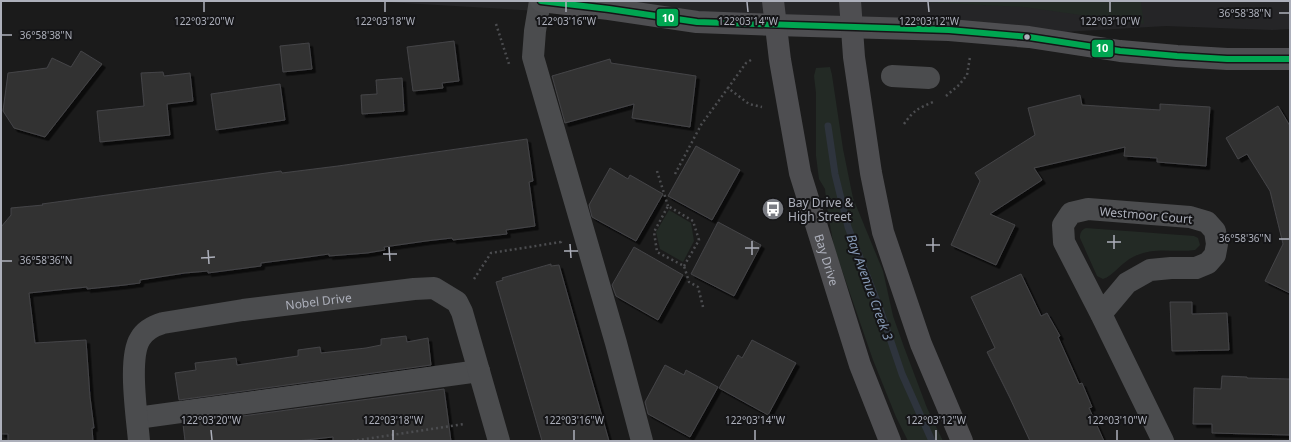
<svg xmlns="http://www.w3.org/2000/svg" width="1291" height="442" font-family="'Noto Sans',sans-serif">
  <defs>
    <filter id="shadow"><feDropShadow dx="3.5" dy="3.5" stdDeviation="0" flood-color="#0009"/></filter>
  </defs>
  <rect width="100%" height="100%" fill="#1b1b1b"/>
  <path fill="#252527" d="M 369,1 L 1290,1 L 1290,29 L 1273,30 L 1166,26 L 940,39 L 728,22 Z"/>
  <g fill="#232a25">
    <path d="M 902,1 L 1142,1 L 1141,3 L 1144,24 L 1024,7 Z"/>
    <path d="M 830,67 L 832,75 L 843,149 L 853,198 L 883,271 L 893,316 L 904,347 L 927,408 L 943,441 L 908,441 L 896,417 L 873,360 L 834,247 L 827,208 L 825,189 L 819,179 L 816,156 L 816,93 L 814,76 L 816,68 Z"/>
    <path d="M 669,210 L 691,223 L 694,241 L 683,262 L 660,249 L 656,232 Z"/>
    <path d="M 1086,228 L 1194,236 L 1198,238 L 1200,245 L 1195,250 C 1173,253 1155,246 1133,257 C 1122,262 1113,276 1103,279 L 1097,276 L 1080,238 C 1080,233 1081,230 1086,228 Z"/>
  </g>
  <g fill="none" stroke-linecap="round" stroke-linejoin="round">
    <path stroke="#2e343d" stroke-width="7" d="M 828,126 L 835,174 L 848,227 L 880,309 L 902,374 L 932,441"/>
  </g>
  <g fill="#333" stroke="#444447" filter="url(#shadow)">
    <path d="M 454,41 L 459,81 L 442,83 L 443,88 L 413,91 L 407,47 Z"/>
    <path d="M 309,43 L 312,69 L 283,72 L 280,46 Z"/>
    <path d="M 81,51 L 102,64 L 45,137 L 14,128 L 3,111 L 8,73 L 47,68 L 52,58 L 71,67 Z"/>
    <path d="M 610,59 L 611,63 L 696,76 L 690,127 L 632,118 L 634,104 L 565,123 L 552,76 Z"/>
    <path d="M 163,72 L 164,76 L 190,73 L 193,101 L 167,104 L 170,135 L 100,142 L 97,111 L 144,106 L 141,73 Z"/>
    <path d="M 402,78 L 404,111 L 362,114 L 361,95 L 377,94 L 376,80 Z"/>
    <path d="M 280,84 L 285,120 L 216,130 L 211,94 Z"/>
    <path d="M 1080,95 L 1082,105 L 1160,110 L 1160,104 L 1210,107 L 1206,166 L 1157,162 L 1157,158 L 1124,156 L 1125,147 L 1034,168 L 1042,180 L 990,214 L 1015,225 L 996,265 L 951,245 L 980,181 L 975,173 L 1035,135 L 1028,108 Z"/>
    <path d="M 1278,106 L 1290,126 L 1290,293 L 1265,281 L 1283,244 L 1270,191 L 1247,154 L 1238,159 L 1226,138 Z"/>
    <path d="M 527,139 L 533,181 L 529,182 L 535,226 L 506,230 L 507,234 L 453,240 L 452,238 L 426,241 L 384,247 L 385,250 L 367,253 L 329,256 L 329,254 L 308,257 L 261,263 L 261,266 L 208,273 L 208,271 L 185,273 L 140,280 L 140,283 L 125,285 L 87,289 L 87,287 L 29,293 L 35,343 L 86,340 L 90,397 L 94,428 L 92,428 L 93,441 L 8,441 L 8,434 L 1,434 L 1,227 L 11,215 L 11,208 L 43,205 L 42,204 L 281,171 L 282,173 L 338,166 Z"/>
    <path d="M 696,146 L 740,170 L 712,220 L 668,196 Z"/>
    <path d="M 610,168 L 628,179 L 630,175 L 663,194 L 636,241 L 592,217 L 589,205 Z"/>
    <path d="M 718,222 L 761,245 L 734,296 L 691,274 Z"/>
    <path d="M 634,247 L 683,275 L 658,320 L 616,296 L 612,285 Z"/>
    <path d="M 551,264 L 551,266 L 559,265 L 609,441 L 542,441 L 496,282 L 503,280 L 502,278 Z"/>
    <path d="M 1021,274 L 1041,316 L 1047,313 L 1060,336 L 1058,337 L 1079,384 L 1082,383 L 1092,407 L 1089,408 L 1104,441 L 1030,441 L 1010,398 L 987,352 L 995,348 L 971,297 Z"/>
    <path d="M 1170,302 L 1192,302 L 1192,314 L 1227,313 L 1229,350 L 1172,351 Z"/>
    <path d="M 406,336 L 407,342 L 428,338 L 431,365 L 179,400 L 175,373 L 196,370 L 195,363 L 236,358 L 237,365 L 298,356 L 298,350 L 320,347 L 321,353 L 366,348 L 381,345 L 381,339 Z"/>
    <path d="M 752,340 L 796,363 L 768,415 L 719,388 L 738,355 L 742,358 Z"/>
    <path d="M 665,365 L 684,375 L 686,370 L 718,387 L 690,437 L 648,414 L 645,402 Z"/>
    <path d="M 1222,376 L 1247,377 L 1247,378 L 1290,379 L 1290,435 L 1212,433 L 1212,424 L 1193,424 L 1194,388 L 1221,389 Z"/>
    <path d="M 444,389 L 451,441 L 333,441 L 333,437 L 297,441 L 185,441 L 183,424 Z"/>
  </g>
  <g fill="none" stroke-linecap="round" stroke-linejoin="round">
    <g stroke="#4c4d50" stroke-width="2.5" stroke-dasharray="2 3" stroke-linecap="butt">
      <path d="M 496,24 L 509,64"/>
      <path d="M 751,60 L 746,63 L 728,88 L 749,104 L 762,107"/>
      <path d="M 946,96 L 959,85 L 967,75 L 970,57"/>
      <path d="M 904,124 C 914,110 917,109 933,102"/>
      <path d="M 657,171 L 668,206"/>
      <path d="M 675,174 L 701,125 L 728,88"/>
      <path d="M 684,266 L 699,240 L 693,221 L 668,206 L 654,232 L 657,252 L 684,266 L 689,282 L 698,287 L 703,307"/>
      <path d="M 474,279 L 491,253 L 561,242 L 560,240"/>
      <path d="M 352,441 L 464,424"/>
    </g>
    <g stroke="#4b4c4e" stroke-width="22">
      <path d="M 540,1 L 535,31 L 533,57 L 616,343 L 642,441"/>
      <path d="M 892,76 L 929,78"/>
      <path d="M 1101,314 L 1127,283 L 1150,270 L 1171,268 L 1196,268 L 1208,263 L 1215,255 L 1217,244 L 1215,231 L 1207,222 L 1190,217 L 1088,209 L 1071,213 L 1063,225 L 1064,242 L 1101,314 L 1163,441"/>
      <path d="M 137,418 L 479,371"/>
      <path id="s1" d="M 139,441 C 137,417 128,358 140,339 C 145,330 153,326 163,323 L 243,310 L 414,289 L 434,288 L 457,302 L 462,312 L 499,441"/>
    </g>
    <g stroke="#4e4e51" stroke-width="22">
      <path d="M 541,1 L 609,9 L 697,22 L 776,25 L 949,30 L 1029,37 L 1120,51 L 1177,56 L 1227,59 L 1290,59"/>
      <path id="s2" d="M 773,1 L 780,60 L 800,173 L 860,365 L 890,441"/>
      <path d="M 850,1 L 854,57 L 871,173 L 883,232 L 921,344 L 962,441"/>
    </g>
    <g stroke="#151517" stroke-width="9">
      <path id="bus-1" d="M 541,1 L 609,9 L 697,22 L 949,30 L 1029,37 L 1120,51 L 1177,56 L 1227,59 L 1290,59"/>
    </g>
    <use href="#bus-1" stroke="#00a651" stroke-width="6"/>
  </g>
  <path fill="none" stroke="#adb0bb" stroke-width="1.5" d="M 204,2 L 204,12M 385,2 L 385,12M 566,2 L 566,12M 747,2 L 748,12M 928,2 L 929,12M 1110,2 L 1110,12M 1279,13 L 1289,13M 2,35 L 12,35M 1114,235 L 1114,249M 933,238 L 933,252M 1279,239 L 1289,239M 752,241 L 752,255M 1107,242 L 1121,242M 570,244 L 571,258M 926,245 L 940,245M 389,247 L 390,261M 745,248 L 759,248M 208,250 L 209,264M 564,251 L 578,251M 383,254 L 397,254M 201,258 L 215,257M 2,261 L 12,261M 211,430 L 212,440M 393,430 L 393,440M 574,430 L 574,440M 755,430 L 755,440M 936,430 L 936,440M 1117,430 L 1117,440"/>
  <defs>
    <g id="bus-disc" transform="scale(1.15)"><circle r="9.5" fill="#7a7c83" stroke="#151517"/><path d="M-5-6H5V4H4V6H2V4H-2V6H-4V4H-5ZM-3.5-4V0h7V-4ZM-3.5 1.2v1.5H-2V1.2ZM2 1.2v1.5H3.5V1.2Z" fill="#fff"/></g>
  </defs>
  <g fill-rule="evenodd">
    <use href="#bus-disc" x="773" y="209"/>
  </g>
  <circle fill="#adb0bb" stroke="#151517" stroke-width="1.5" cx="1027" cy="37" r="3.5"/>
  <g text-anchor="middle" dominant-baseline="central" stroke-width="4" stroke-linejoin="round" paint-order="stroke">
    <g font-size="12" fill="#adb0bb" stroke="#151517" text-anchor="start">
      <text x="788" y="202">Bay Drive &amp;<tspan x="788" dy="14">High Street</tspan></text>
    </g>
    <g font-size="12" fill="#adb0bb" stroke="#151517">
      <text transform="translate(1146 215) rotate(5)">Westmoor Court</text>
      <text stroke="none"><textPath href="#s2" startOffset="265">Bay Drive</textPath></text>
      <text stroke="none"><textPath href="#s1" startOffset="289">Nobel Drive</textPath></text>
    </g>
    <g font-size="13" font-style="italic" fill="#8699b5" stroke="#151517">
      <text transform="translate(870 287) rotate(70)">Bay Avenue Creek 3</text>
    </g>
  </g>
  <g font-size="10" text-anchor="middle" fill="#adb0bb" stroke="#151517" stroke-width="4" stroke-linejoin="round" paint-order="stroke">
    <text x="1245" y="17">36°58'38"N</text>
    <text x="204" y="25">122°03'20"W</text>
    <text x="385" y="25">122°03'18"W</text>
    <text x="566" y="25">122°03'16"W</text>
    <text x="748" y="25">122°03'14"W</text>
    <text x="929" y="25">122°03'12"W</text>
    <text x="1110" y="25">122°03'10"W</text>
    <text x="46" y="39">36°58'38"N</text>
    <text x="1245" y="242">36°58'36"N</text>
    <text x="46" y="264">36°58'36"N</text>
    <text x="211" y="424">122°03'20"W</text>
    <text x="393" y="424">122°03'18"W</text>
    <text x="574" y="424">122°03'16"W</text>
    <text x="755" y="424">122°03'14"W</text>
    <text x="936" y="424">122°03'12"W</text>
    <text x="1117" y="424">122°03'10"W</text>
  </g>
  <g stroke="#151517" stroke-width="1.5">
    <rect x="656" y="8" width="23" height="19" rx="4" fill="#00a651"/>
    <rect x="1091" y="39" width="23" height="19" rx="4" fill="#00a651"/>
  </g>
  <g font-size="11" text-anchor="middle" font-weight="bold" fill="#fff">
    <text x="668" y="22">10</text>
    <text x="1102" y="52">10</text>
  </g>
  <rect width="1291" height="442" fill="none" stroke="#adb0bb" stroke-width="4"/>
</svg>
